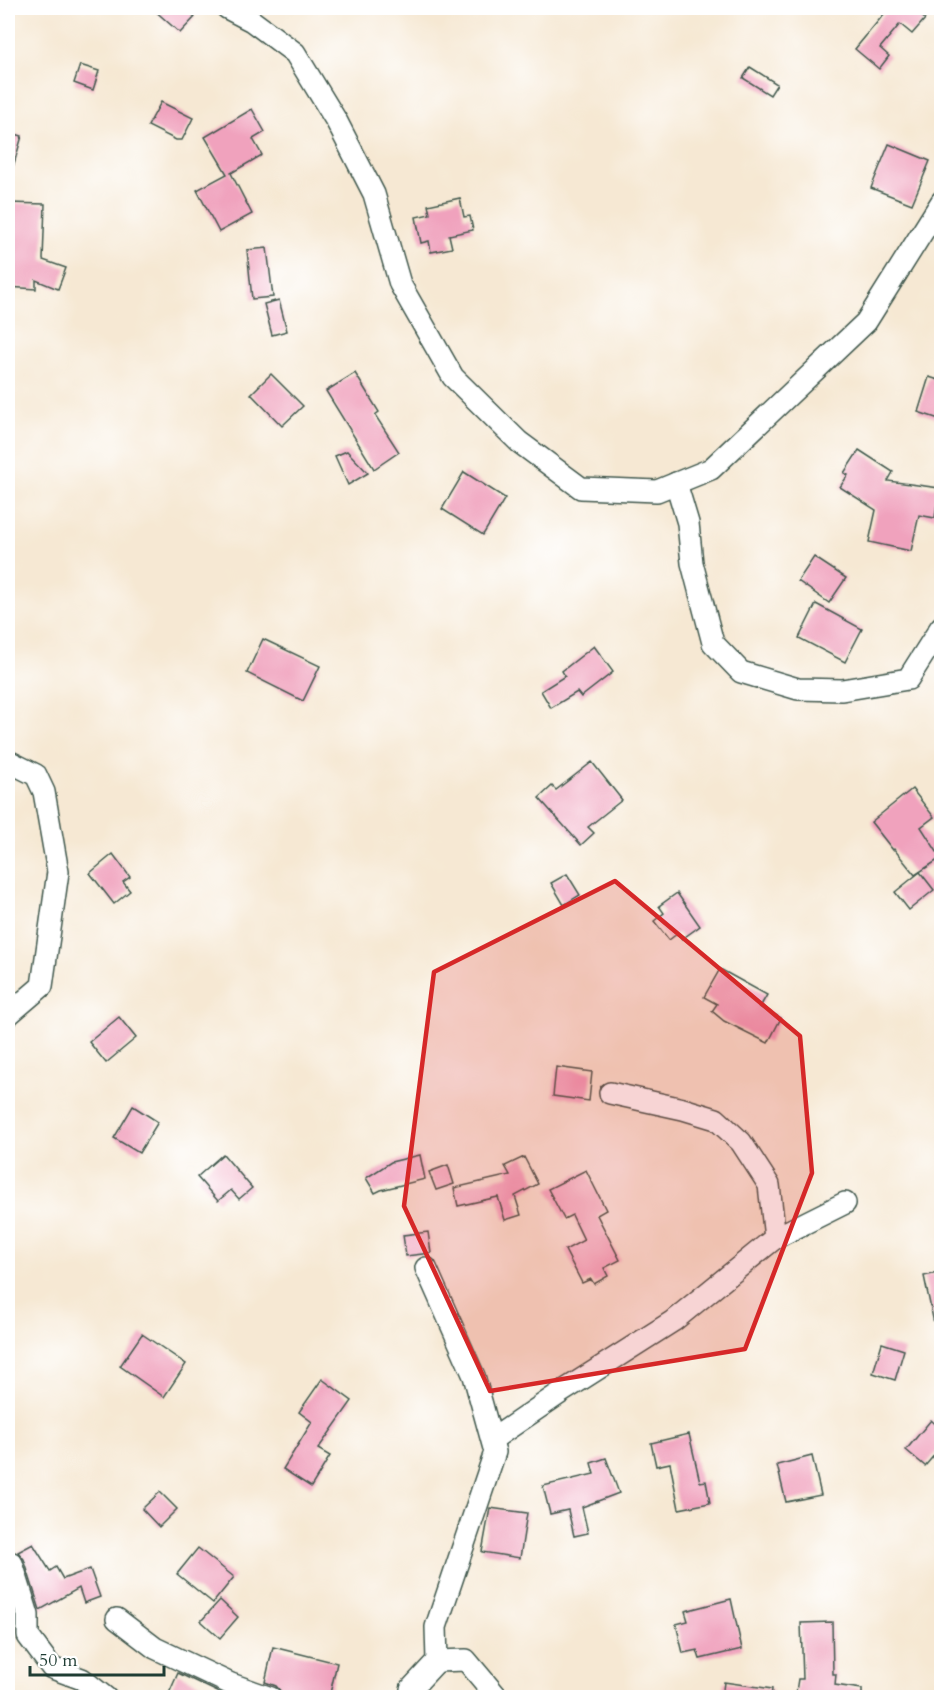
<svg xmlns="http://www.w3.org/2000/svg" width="949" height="1705" font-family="Cardo,serif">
  <rect width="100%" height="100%" fill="#fff"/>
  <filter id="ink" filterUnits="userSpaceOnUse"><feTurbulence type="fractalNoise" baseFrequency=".0167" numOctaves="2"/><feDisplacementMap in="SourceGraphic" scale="12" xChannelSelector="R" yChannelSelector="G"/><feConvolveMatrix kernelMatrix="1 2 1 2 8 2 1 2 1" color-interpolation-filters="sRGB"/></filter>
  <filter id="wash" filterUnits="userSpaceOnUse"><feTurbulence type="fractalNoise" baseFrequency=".008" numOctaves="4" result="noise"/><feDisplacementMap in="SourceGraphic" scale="24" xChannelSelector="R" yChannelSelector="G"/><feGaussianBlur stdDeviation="1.35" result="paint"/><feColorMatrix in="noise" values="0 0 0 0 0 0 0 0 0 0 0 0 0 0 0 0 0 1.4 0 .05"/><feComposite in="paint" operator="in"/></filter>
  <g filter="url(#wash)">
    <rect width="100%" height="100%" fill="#f6e8d3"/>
    <g id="blocks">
      <g fill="#f0a2bd">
        <path d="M 152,8 L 185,8 L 195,17 L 180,33 Z"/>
        <path d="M 889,8 L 911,8 L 925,19 L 912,34 L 900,24 L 880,48 L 889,56 L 879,69 L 855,49 Z"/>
        <path d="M 80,65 L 99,71 L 93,90 L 74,83 Z"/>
        <path d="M 750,67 L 777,84 L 770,95 L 743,78 Z"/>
        <path d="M 161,102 L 193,118 L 182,140 L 176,140 L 148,126 Z"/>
        <path d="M 252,109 L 265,132 L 253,139 L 262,155 L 231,173 L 252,214 L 219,232 L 197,190 L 227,174 L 205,137 Z"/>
        <path d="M 8,132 L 22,136 L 11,174 L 8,173 Z"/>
        <path d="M 889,144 L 930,161 L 912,204 L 871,188 Z"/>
        <path d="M 460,198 L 464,217 L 470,216 L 473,230 L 449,235 L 452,248 L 431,252 L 429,241 L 421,243 L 416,217 L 430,214 L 428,205 Z"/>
        <path d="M 8,203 L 45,204 L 43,260 L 66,268 L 58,289 L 36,280 L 36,289 L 8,287 Z"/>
        <path d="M 267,248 L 273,297 L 252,299 L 247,250 Z"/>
        <path d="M 279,300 L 287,331 L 272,335 L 264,304 Z"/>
        <path d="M 355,373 L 379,412 L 375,415 L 399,452 L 374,469 L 326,391 Z"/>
        <path d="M 271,374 L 303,406 L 282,426 L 251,394 Z"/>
        <path d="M 929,377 L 942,381 L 942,420 L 918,412 Z"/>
        <path d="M 859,450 L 893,472 L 888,481 L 939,488 L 935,518 L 919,515 L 911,551 L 869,542 L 876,510 L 840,487 L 848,475 L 844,473 Z"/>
        <path d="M 347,451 L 368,473 L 348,485 L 335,456 Z"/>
        <path d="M 464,472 L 505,498 L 483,535 L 442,509 Z"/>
        <path d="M 814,557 L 846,578 L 829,603 L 798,581 Z"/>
        <path d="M 816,604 L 862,629 L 845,662 L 799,638 Z"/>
        <path d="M 263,639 L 320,666 L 303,701 L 247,673 Z"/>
        <path d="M 594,646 L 613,672 L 581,697 L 577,692 L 551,708 L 541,691 L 565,676 L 562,671 Z"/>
        <path d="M 592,762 L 622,800 L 588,827 L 594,833 L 581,845 L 539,798 L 552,786 L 556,790 Z"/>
        <path d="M 912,789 L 934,817 L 921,827 L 941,858 L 915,875 L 894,849 L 893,850 L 871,822 Z"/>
        <path d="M 113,854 L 130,877 L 123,882 L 130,891 L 114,904 L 90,873 Z"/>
        <path d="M 920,872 L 934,890 L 909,910 L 895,892 Z"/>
        <path d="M 567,874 L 580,895 L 564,905 L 551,883 Z"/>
        <path d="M 677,893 L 700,926 L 682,939 L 678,933 L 669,940 L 654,921 L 664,913 L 659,906 Z"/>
        <path d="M 720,969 L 767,995 L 760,1007 L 781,1018 L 768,1043 L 724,1021 L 712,1011 L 717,1004 L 704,997 Z"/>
        <path d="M 119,1017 L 136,1038 L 106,1063 L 89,1042 Z"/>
        <path d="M 556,1067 L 592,1072 L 589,1101 L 553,1096 Z"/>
        <path d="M 133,1106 L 158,1122 L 139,1153 L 114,1138 Z"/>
        <path d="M 223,1154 L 252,1188 L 239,1199 L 231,1190 L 218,1201 L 197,1177 Z"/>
        <path d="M 420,1155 L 425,1179 L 381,1190 L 375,1193 L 366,1178 L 391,1162 Z"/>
        <path d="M 524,1157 L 538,1184 L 515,1196 L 521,1215 L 505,1220 L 498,1197 L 458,1206 L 454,1188 L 510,1175 L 505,1166 Z"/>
        <path d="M 448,1165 L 454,1184 L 436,1190 L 429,1172 Z"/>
        <path d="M 586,1170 L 606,1210 L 597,1215 L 620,1260 L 604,1268 L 608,1276 L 594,1284 L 591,1279 L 582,1283 L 565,1250 L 584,1240 L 572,1215 L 564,1219 L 548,1189 Z"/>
        <path d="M 428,1232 L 431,1253 L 406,1256 L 403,1235 Z"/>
        <path d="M 942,1272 L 942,1327 L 935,1328 L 924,1276 Z"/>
        <path d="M 142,1334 L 186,1364 L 164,1397 L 120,1366 Z"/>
        <path d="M 882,1343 L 904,1350 L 895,1380 L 873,1373 Z"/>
        <path d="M 322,1379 L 352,1401 L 318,1449 L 330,1456 L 311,1487 L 283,1469 L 312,1422 L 299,1412 Z"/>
        <path d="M 931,1420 L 942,1430 L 942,1446 L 925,1466 L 906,1450 Z"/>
        <path d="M 689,1434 L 700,1482 L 706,1481 L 710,1503 L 679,1509 L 670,1463 L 656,1466 L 651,1443 Z"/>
        <path d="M 812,1456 L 821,1495 L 786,1502 L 777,1465 Z"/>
        <path d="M 606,1458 L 619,1493 L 582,1507 L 588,1533 L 574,1536 L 568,1510 L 550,1514 L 543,1486 L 594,1474 L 591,1463 Z"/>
        <path d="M 160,1492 L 177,1509 L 159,1527 L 142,1509 Z"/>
        <path d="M 490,1508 L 527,1513 L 520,1558 L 482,1552 Z"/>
        <path d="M 33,1544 L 50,1571 L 56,1567 L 63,1579 L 90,1569 L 100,1597 L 84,1603 L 79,1588 L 40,1610 L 24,1559 L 18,1552 Z"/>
        <path d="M 198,1548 L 234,1577 L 213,1603 L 177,1574 Z"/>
        <path d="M 731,1599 L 742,1649 L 700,1659 L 697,1650 L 683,1653 L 676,1624 L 688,1621 L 685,1611 Z"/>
        <path d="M 220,1600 L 238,1617 L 220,1638 L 201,1621 Z"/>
        <path d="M 832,1622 L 833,1674 L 836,1674 L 835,1685 L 862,1689 L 862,1698 L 795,1698 L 798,1679 L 803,1679 L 801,1623 Z"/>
        <path d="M 273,1647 L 337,1663 L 329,1698 L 301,1698 L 282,1693 L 276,1686 L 265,1682 Z"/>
        <path d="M 178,1673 L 226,1696 L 231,1698 L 167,1698 Z"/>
        <path d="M 724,1682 L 772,1689 L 771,1698 L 722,1698 Z"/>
      </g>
    </g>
  </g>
  <g filter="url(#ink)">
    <use href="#blocks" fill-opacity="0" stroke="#3f574c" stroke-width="1.5"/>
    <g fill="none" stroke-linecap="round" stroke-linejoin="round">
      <g stroke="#3f574c" stroke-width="24">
        <g id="street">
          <path d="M 227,8 L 252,21 L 295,53 L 337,122 L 374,194 L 400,284 L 453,377 L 519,442 L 581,488 L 657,491 L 711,469 L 866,322 L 942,201"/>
          <path d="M 676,483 L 688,523 L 692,563 L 713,643 L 741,672 L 798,689 L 842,690 L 908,679 L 941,627"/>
          <path d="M 8,761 L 36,775 L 44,792 L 58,872 L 42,986 L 8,1015"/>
          <path d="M 610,1093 L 683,1109 L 716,1119 L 741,1142 L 769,1185 L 775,1238"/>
          <path d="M 493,1439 L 560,1393 L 673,1321 L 775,1238 L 845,1203"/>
          <path d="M 12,1563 L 28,1615 L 28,1636 L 52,1668 L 82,1679 L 106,1698"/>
          <path d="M 117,1619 L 155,1648 L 231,1684 L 271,1698"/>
          <path d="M 437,1661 L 466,1660 L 498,1698"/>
          <path d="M 413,1698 L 411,1689 L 437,1661 L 436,1627 L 495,1452 L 474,1376 L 426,1268"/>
        </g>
      </g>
      <use href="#street" stroke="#fff" stroke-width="21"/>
    </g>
  </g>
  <path fill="#d62828" fill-opacity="0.2" stroke="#d62828" stroke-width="4.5" stroke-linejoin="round" d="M 615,881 L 800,1036 L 812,1173 L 745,1349 L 490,1391 L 404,1206 L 434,972 Z"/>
  <rect width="949" height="1705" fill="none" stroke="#fff" stroke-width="30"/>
  <path d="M30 1666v9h134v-9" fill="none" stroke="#1f3d34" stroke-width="3"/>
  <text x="39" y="1666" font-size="18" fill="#1f3d34" stroke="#ffffff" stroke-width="4.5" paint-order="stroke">50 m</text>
</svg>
